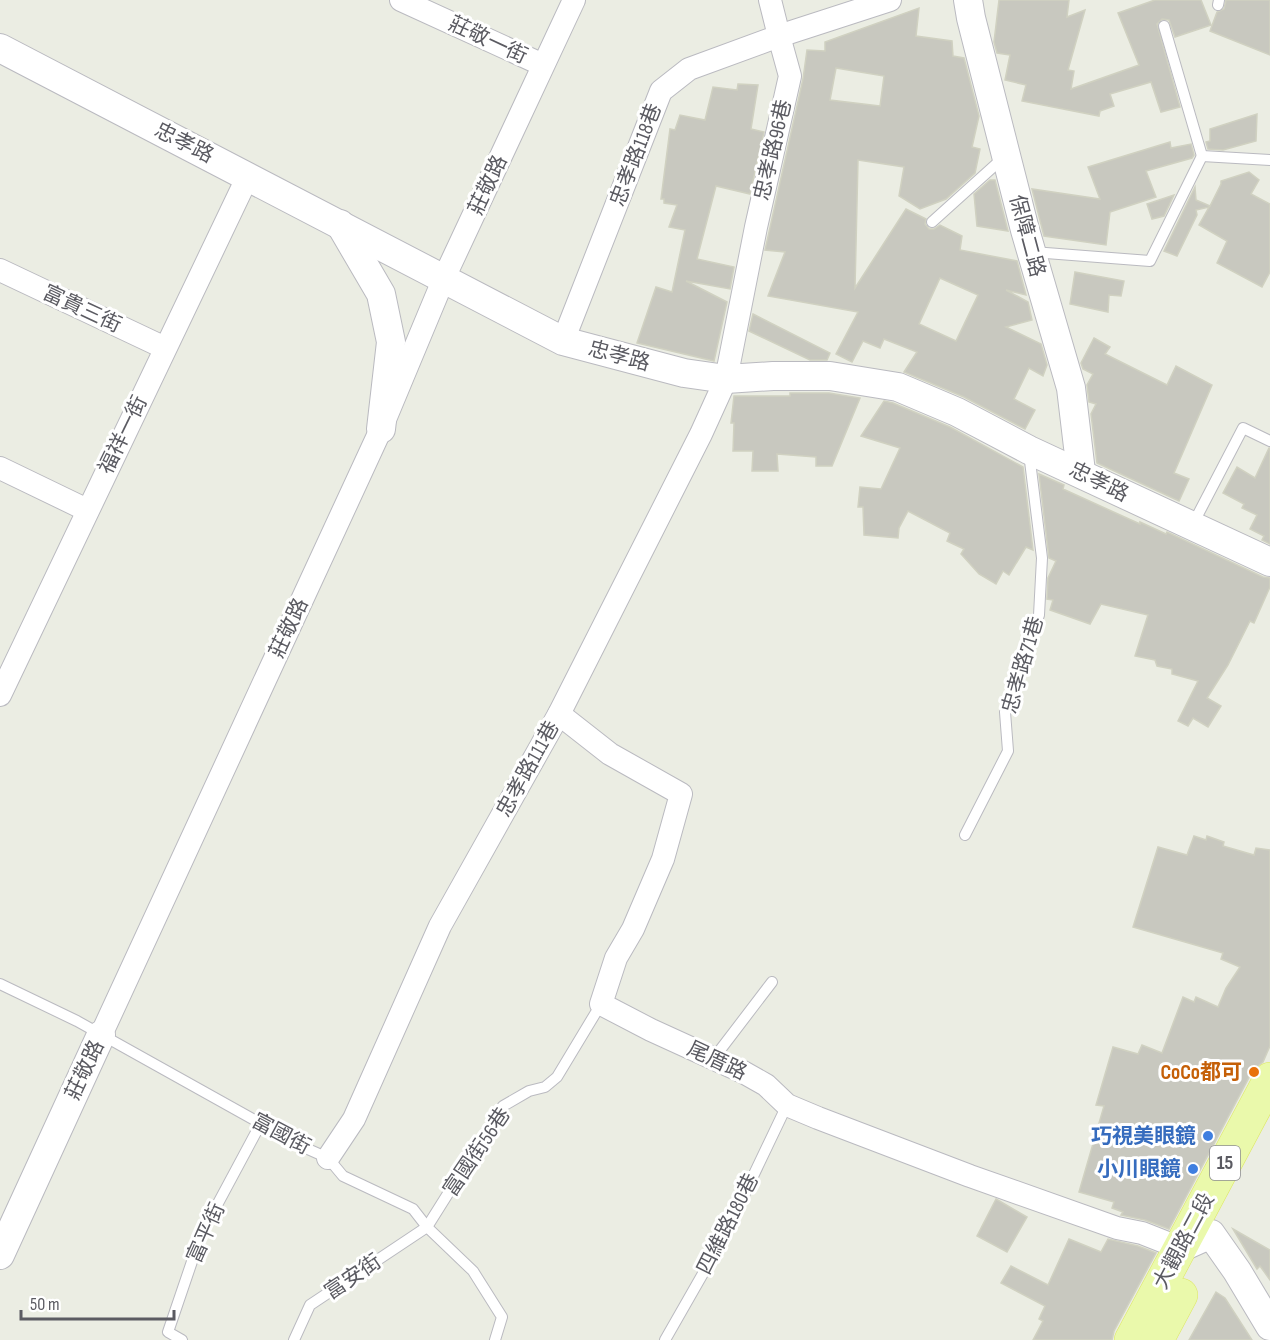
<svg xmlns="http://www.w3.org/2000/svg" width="1270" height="1340" font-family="'Sofia Sans Condensed','Noto Sans TC',sans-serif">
  <rect width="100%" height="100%" fill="#ebede3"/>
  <g fill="#c8c8bf" stroke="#d0d1c1" stroke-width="1.5" fill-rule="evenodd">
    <path d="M 999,0 L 1069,0 L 1067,17 L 1085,10 L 1068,70 L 1074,71 L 1071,89 L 1139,65 L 1118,13 L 1155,0 L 1201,0 L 1211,25 L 1175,37 L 1169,20 L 1162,19 L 1157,24 L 1180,107 L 1161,112 L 1151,82 L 1110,94 L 1114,106 L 1100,111 L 1099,116 L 1022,101 L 1026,85 L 1005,80 L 1010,55 L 997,53 L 994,42 Z"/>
    <path d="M 1226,0 L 1270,0 L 1270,55 L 1210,31 L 1217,12 L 1224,9 Z"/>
    <path d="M 919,8 L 916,36 L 952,41 L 953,56 L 964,58 L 979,116 L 972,147 L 980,149 L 975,173 L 946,199 L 920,209 L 899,196 L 904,167 L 858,160 L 855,288 L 906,209 L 926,219 L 925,224 L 929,229 L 934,229 L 940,225 L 962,236 L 960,250 L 1017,261 L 1026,295 L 1006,290 L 1028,302 L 1032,320 L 1006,327 L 1041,344 L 1047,365 L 1043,376 L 1029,368 L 1014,399 L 1035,410 L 1025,429 L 964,397 L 904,372 L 917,352 L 884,339 L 880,348 L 863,341 L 852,362 L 836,354 L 858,312 L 768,296 L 785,252 L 765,250 L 803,79 L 807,50 L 825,51 L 825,42 ZM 836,68 L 884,76 L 880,106 L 830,100 ZM 940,278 L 978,295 L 956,341 L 919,324 Z"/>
    <path d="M 738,84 L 758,85 L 751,129 L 764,132 L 750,194 L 716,186 L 697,259 L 734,267 L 730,289 L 686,281 L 727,302 L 714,361 L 637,343 L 656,287 L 672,292 L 685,230 L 669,227 L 677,205 L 664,203 L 664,199 L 661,199 L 670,129 L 675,130 L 680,115 L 705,120 L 713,87 L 737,90 Z"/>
    <path d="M 1257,114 L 1256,141 L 1223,150 L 1208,149 L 1206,142 L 1210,141 L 1210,129 Z"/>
    <path d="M 1170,142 L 1171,148 L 1191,144 L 1194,155 L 1192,158 L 1146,171 L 1156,197 L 1110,212 L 1106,245 L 1044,236 L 1032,189 L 1100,199 L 1088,167 Z"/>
    <path d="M 1249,172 L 1259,180 L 1251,194 L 1270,204 L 1270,272 L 1262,287 L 1217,263 L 1227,241 L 1199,225 L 1209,207 L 1196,210 L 1197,215 L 1177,256 L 1164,251 L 1195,187 L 1196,200 L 1210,206 L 1221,184 L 1221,181 Z"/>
    <path d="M 990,180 L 995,180 L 1008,231 L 977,226 L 974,194 Z"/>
    <path d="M 1174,195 L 1164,216 L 1152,219 L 1147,204 Z"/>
    <path d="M 1075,272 L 1124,281 L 1121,296 L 1109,295 L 1108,312 L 1070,304 Z"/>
    <path d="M 753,314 L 830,353 L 827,360 L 810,360 L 749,331 Z"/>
    <path d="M 1094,338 L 1110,347 L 1105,354 L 1167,385 L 1176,366 L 1212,385 L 1174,473 L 1189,479 L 1179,501 L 1097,463 L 1091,414 L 1096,404 L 1089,402 L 1087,385 L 1093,374 L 1083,369 L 1081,363 Z"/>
    <path d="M 790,393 L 829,393 L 860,398 L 832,466 L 816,466 L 816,457 L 777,454 L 778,471 L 752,471 L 753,451 L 733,451 L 734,423 L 731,423 L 734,396 L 790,396 Z"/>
    <path d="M 884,401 L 893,403 L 950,427 L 1023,467 L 1033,550 L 1026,547 L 1009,575 L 1003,571 L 996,584 L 979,574 L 961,554 L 964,549 L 947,541 L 950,533 L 908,511 L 899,528 L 898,538 L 864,535 L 863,507 L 858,507 L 860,487 L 881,489 L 900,448 L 861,436 Z"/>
    <path d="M 1269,448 L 1270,448 L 1270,544 L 1262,540 L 1264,536 L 1250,529 L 1257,515 L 1242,508 L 1244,504 L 1223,493 L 1237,467 L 1255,478 Z"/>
    <path d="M 1039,474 L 1064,485 L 1063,489 L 1140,524 L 1140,522 L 1166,534 L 1167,532 L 1263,577 L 1270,578 L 1270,587 L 1254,623 L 1250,621 L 1228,665 L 1207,698 L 1221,706 L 1208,727 L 1193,718 L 1188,726 L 1178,721 L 1198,681 L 1172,674 L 1172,669 L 1157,666 L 1155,660 L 1135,656 L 1148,615 L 1101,604 L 1090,624 L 1050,610 L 1053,600 L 1047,599 L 1048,578 L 1056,561 L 1049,558 Z"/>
    <path d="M 1194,836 L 1206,840 L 1207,836 L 1224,842 L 1223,846 L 1254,855 L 1256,848 L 1270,850 L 1270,1046 L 1263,1062 L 1253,1070 L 1169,1229 L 1145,1220 L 1121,1215 L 1123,1212 L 1112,1208 L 1114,1202 L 1079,1192 L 1104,1106 L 1096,1105 L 1113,1047 L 1138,1054 L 1142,1045 L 1162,1053 L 1183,997 L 1194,1002 L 1196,997 L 1218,1007 L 1226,988 L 1240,967 L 1221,959 L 1223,953 L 1133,927 L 1158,847 L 1187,855 Z"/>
    <path d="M 996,1199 L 1027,1217 L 1007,1252 L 977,1236 Z"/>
    <path d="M 1233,1229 L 1270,1250 L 1270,1280 L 1260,1266 L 1257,1269 Z"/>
    <path d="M 1069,1239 L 1101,1252 L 1108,1239 L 1138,1246 L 1156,1253 L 1114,1331 L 1112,1340 L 1033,1340 L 1043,1321 L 1039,1319 L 1045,1306 L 1001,1283 L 1011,1266 L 1048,1285 Z"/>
    <path d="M 1216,1292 L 1225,1298 L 1252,1340 L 1189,1340 Z"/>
  </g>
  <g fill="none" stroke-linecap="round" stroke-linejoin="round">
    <g stroke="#babac0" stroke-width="12">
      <g id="service">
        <path d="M 1218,5 L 1219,0"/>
        <path d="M 1164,26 L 1202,156"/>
        <path d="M 1202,156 L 1270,160"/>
        <path d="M 932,222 L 1003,158"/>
        <path d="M 1033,252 L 1150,261 L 1202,156"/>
        <path d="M 1193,524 L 1243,428 L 1270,441"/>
        <path d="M 965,835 L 1008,751 L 1005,712 L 1020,665 L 1039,615 L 1042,558 L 1029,453"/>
        <path d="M 0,984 L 77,1021 L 301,1146 L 328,1158 L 343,1176 L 413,1209 L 427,1227 L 473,1271 L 502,1317 L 495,1340"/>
        <path d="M 714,1058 L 772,982"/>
        <path d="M 182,1340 L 168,1332 L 201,1235 L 261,1123"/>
        <path d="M 294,1340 L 310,1305 L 427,1227 L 503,1106 L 529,1091 L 545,1087 L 557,1077 L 601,1004"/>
        <path d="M 665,1340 L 725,1235 L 787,1105"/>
      </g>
    </g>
    <g stroke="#babac0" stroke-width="24">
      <g id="minor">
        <path d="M 401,0 L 543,65"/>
        <path d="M 0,270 L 165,348"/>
        <path d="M 563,341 L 661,91 L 689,69 L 779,36 L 770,0"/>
        <path d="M 0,468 L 87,510"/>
        <path d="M 0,695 L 248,176"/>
        <path d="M 559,714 L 610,754 L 681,794 L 663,859 L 633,929 L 616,958 L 601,1004 L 651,1030 L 743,1072 L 766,1085 L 787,1105 L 818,1118 L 970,1176 L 1117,1228 L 1142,1233 L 1180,1248"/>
        <path d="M 101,1035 L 381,429 L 444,278 L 574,0"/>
        <path d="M 328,1158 L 354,1119 L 440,926 L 559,714 L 701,434 L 726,379 L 756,227 L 790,76 L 779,36 L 890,0"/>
      </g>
    </g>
    <g stroke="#babac0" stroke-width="30">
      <g id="tertiary">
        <path d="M 968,0 L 971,18 L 1025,230 L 1071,388 L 1081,472"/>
        <path d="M 0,48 L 563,341 L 684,373 L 726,379 L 773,376 L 830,376 L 898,387 L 957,412 L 1029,450 L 1270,562"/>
        <path d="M 340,224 L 381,294 L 391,342 L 381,429"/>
        <path d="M 1180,1248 L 1211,1234 L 1237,1271 L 1270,1326"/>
        <path d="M 0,1255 L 101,1035"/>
      </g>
    </g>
    <g stroke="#dee860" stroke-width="34">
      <g id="primary">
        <path d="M 1131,1340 L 1270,1079"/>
        <path d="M 1157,1340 L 1181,1295"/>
      </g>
    </g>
    <use href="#service" stroke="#fff" stroke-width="10"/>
    <use href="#minor" stroke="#fff" stroke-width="22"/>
    <use href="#tertiary" stroke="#fff" stroke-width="28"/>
    <use href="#primary" stroke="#eaf9ab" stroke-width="33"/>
  </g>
  <circle fill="#e8710a" stroke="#fff" stroke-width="2" cx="1254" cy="1072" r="6"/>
  <g fill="#3f7fe0" stroke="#fff" stroke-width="2">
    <circle cx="1208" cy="1136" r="6"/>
    <circle cx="1193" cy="1169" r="6"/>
  </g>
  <g text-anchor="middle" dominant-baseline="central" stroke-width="6" stroke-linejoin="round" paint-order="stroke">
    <rect fill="#fff" stroke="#8c8c91" stroke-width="1.5" x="1210" y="1146" width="30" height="34" rx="4.5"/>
    <g font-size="20" font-weight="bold" fill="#5b5b62">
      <text x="1225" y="1163">15</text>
    </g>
    <g font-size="21" fill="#5b5b62" stroke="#fff">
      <text transform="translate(488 40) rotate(25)">莊敬一街</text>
      <text transform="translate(184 143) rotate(27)">忠孝路</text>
      <text transform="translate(773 150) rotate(-77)">忠孝路96巷</text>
      <text transform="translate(636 155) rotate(-69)">忠孝路118巷</text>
      <text transform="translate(488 185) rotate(-65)">莊敬路</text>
      <text transform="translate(1027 236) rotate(75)">保障二路</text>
      <text transform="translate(82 309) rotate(25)">富貴三街</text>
      <text transform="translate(619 356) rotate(15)">忠孝路</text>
      <text transform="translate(123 435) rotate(-64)">福祥一街</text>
      <text transform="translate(1099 482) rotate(26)">忠孝路</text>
      <text transform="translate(289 628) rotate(-65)">莊敬路</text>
      <text transform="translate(1023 665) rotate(-74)">忠孝路71巷</text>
      <text transform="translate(528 769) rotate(-61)">忠孝路111巷</text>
      <text transform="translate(717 1061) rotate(25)">尾厝路</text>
      <text transform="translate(85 1070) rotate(-65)">莊敬路</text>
      <text transform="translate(281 1134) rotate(28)">富國街</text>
      <text transform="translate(477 1152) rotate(-56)">富國街56巷</text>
      <text transform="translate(728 1224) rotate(-63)">四維路180巷</text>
      <text transform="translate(206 1233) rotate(-66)">富平街</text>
      <text transform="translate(1184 1241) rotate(-62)">大觀路二段</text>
      <text transform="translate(353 1277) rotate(-34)">富安街</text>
    </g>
    <g font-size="21" font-weight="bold" fill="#c56008" stroke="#fff" text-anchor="end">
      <text x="1242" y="1072">CoCo都可</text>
    </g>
    <g font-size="21" font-weight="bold" fill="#366cbe" stroke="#fff" text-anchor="end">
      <text x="1196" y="1136">巧視美眼鏡</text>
      <text x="1181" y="1169">小川眼鏡</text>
    </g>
  </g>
  <path d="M21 1310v9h153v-9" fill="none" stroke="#5b5b62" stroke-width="3"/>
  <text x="30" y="1310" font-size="18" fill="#5b5b62" stroke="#ffffff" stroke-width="4.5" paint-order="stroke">50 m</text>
</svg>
